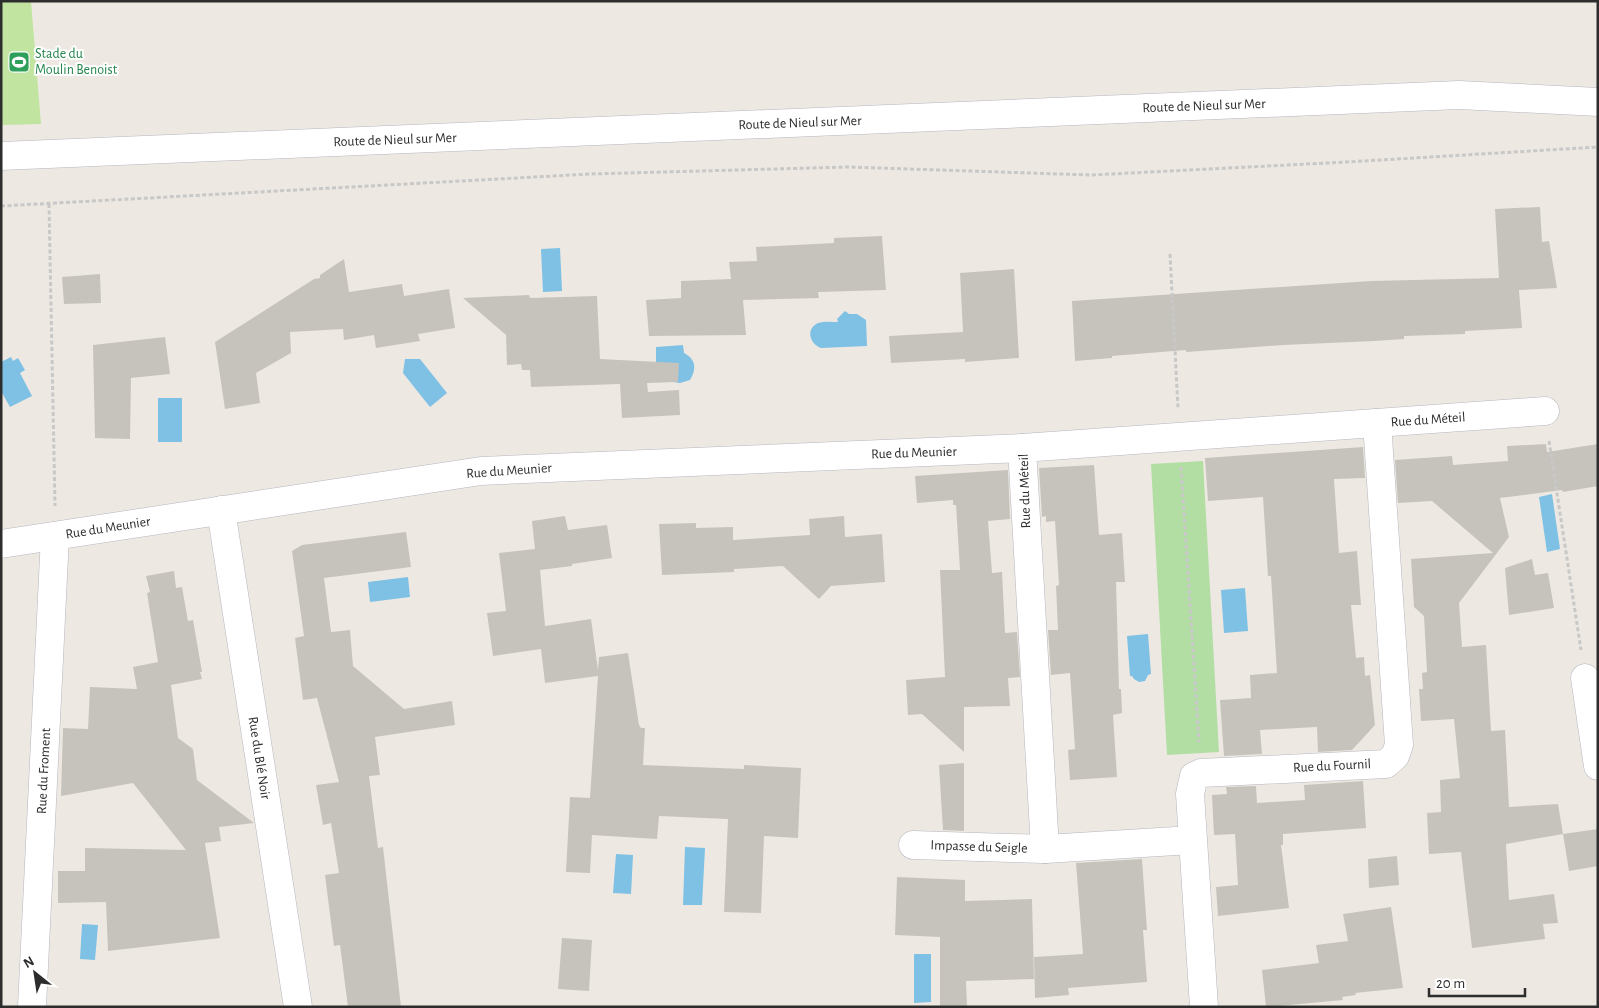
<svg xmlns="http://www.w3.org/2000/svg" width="1599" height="1008" font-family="'Alegreya Sans',sans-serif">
  <rect width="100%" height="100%" fill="#ede9e2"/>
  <path fill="#b2dea4" d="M 1203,461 L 1219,752 L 1167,755 L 1151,464 Z"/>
  <path fill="#c1e4a1" d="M 1,1 L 31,1 L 41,124 L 1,125 Z"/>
  <g fill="#7fc0e5">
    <path d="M 560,248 L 562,291 L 543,292 L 541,249 Z"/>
    <path d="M 845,311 L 849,314 L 857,314 L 866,320 L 867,346 L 821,348 C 810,344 805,329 818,323 C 824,321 832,322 838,322 L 837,319 Z"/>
    <path d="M 683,345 L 684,353 C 696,359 697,369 690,380 L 680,383 L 673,382 L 656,363 L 656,347 Z"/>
    <path d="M 11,357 L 13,361 L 18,358 L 25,370 L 20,373 L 32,396 L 10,407 L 1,391 L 1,362 Z"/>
    <path d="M 405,359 L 420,359 L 447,393 L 430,407 L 403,373 Z"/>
    <rect x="158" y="398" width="24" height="44"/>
    <path d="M 1552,494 L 1560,549 L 1547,552 L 1539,497 Z"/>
    <path d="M 408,577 L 410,597 L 370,602 L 368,582 Z"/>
    <path d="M 1245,588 L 1248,631 L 1224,633 L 1221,590 Z"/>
    <path d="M 1148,634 L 1151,674 L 1148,675 L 1145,681 L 1139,682 L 1134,679 L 1132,676 L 1130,676 L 1127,636 Z"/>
    <path d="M 685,847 L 705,848 L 702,905 L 683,905 Z"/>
    <path d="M 616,854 L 633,855 L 631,894 L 613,893 Z"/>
    <path d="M 82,924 L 98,925 L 95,960 L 80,959 Z"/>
    <path d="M 914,954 L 931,954 L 931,1002 L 914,1003 Z"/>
  </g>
  <g fill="#c6c3bd">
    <path d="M 1540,207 L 1542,242 L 1549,241 L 1557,288 L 1519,290 L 1522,328 L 1465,331 L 1465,334 L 1404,336 L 1404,339 L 1375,341 L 1283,345 L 1186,352 L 1186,350 L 1112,356 L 1112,358 L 1075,361 L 1072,301 L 1371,281 L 1499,278 L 1495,209 Z"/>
    <path d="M 882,236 L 886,290 L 818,292 L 819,298 L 743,300 L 746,335 L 649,336 L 646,300 L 681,298 L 681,281 L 731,279 L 729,262 L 757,261 L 756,247 L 834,243 L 834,238 Z"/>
    <path d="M 344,259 L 349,292 L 402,284 L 404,296 L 449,289 L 455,328 L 418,334 L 420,341 L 376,348 L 374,335 L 344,340 L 343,329 L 290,332 L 291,353 L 256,373 L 260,403 L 225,409 L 215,342 L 314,279 L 320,278 L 320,275 Z"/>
    <path d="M 1014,269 L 1019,358 L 965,362 L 965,359 L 891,363 L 889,336 L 963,332 L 960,273 Z"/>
    <path d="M 100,274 L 101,303 L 64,304 L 62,277 Z"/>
    <path d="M 529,295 L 530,298 L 597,296 L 600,359 L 679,363 L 678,382 L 647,383 L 648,392 L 679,390 L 680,415 L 622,418 L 620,384 L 531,387 L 530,370 L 522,370 L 521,364 L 507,365 L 506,335 L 463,298 Z"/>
    <path d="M 165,337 L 170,374 L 131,378 L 130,439 L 95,438 L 93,345 Z"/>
    <path d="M 1546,444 L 1547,452 L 1598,444 L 1598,486 L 1563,492 L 1562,490 L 1500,498 L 1509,537 L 1459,603 L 1462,647 L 1486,645 L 1491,731 L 1505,730 L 1509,807 L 1558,804 L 1563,834 L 1506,844 L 1509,900 L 1554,894 L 1558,923 L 1543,924 L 1545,939 L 1472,948 L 1461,852 L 1429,854 L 1427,813 L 1441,812 L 1440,780 L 1460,778 L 1454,719 L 1421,721 L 1419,689 L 1423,689 L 1422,673 L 1427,672 L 1424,616 L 1414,607 L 1411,559 L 1493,553 L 1432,501 L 1398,503 L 1395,460 L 1452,456 L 1453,465 L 1508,461 L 1507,446 Z"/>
    <path d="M 1363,447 L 1365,478 L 1334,479 L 1339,553 L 1357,551 L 1361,605 L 1351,605 L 1356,658 L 1364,657 L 1365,676 L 1370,675 L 1375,725 L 1352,750 L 1318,752 L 1317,727 L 1260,730 L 1262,754 L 1224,756 L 1220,700 L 1251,698 L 1250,675 L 1277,673 L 1271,576 L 1268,576 L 1263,497 L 1208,501 L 1205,458 Z"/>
    <path d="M 1094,465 L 1099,535 L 1122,533 L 1125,582 L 1116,582 L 1119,689 L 1121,689 L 1122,713 L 1113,715 L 1117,777 L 1070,780 L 1068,750 L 1075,749 L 1070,673 L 1051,675 L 1048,630 L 1058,630 L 1056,586 L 1059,585 L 1055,521 L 1046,522 L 1046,516 L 1042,517 L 1039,468 Z"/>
    <path d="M 1008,470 L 1010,519 L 988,521 L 992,573 L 1002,572 L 1005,633 L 1017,632 L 1020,677 L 1008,678 L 1010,706 L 964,707 L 964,752 L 922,714 L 908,715 L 906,680 L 945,677 L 940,570 L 960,570 L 956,505 L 953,505 L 953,500 L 917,503 L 915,476 Z"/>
    <path d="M 565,516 L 568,530 L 607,525 L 612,558 L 572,564 L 572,566 L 540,570 L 545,626 L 591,619 L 598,670 L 599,657 L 628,653 L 639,725 L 641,728 L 645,728 L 643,765 L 744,769 L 744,765 L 801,768 L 798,838 L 764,836 L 761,913 L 724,912 L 728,819 L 659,816 L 657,839 L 592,835 L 590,873 L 566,872 L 570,797 L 590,798 L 598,676 L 545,683 L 541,649 L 493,656 L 487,613 L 506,611 L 499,553 L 535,549 L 532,521 Z"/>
    <path d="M 844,516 L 845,537 L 882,534 L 885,582 L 831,586 L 819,599 L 783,566 L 734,569 L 734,572 L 662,575 L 659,524 L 696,523 L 696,528 L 733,527 L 733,540 L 810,535 L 809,519 Z"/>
    <path d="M 406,532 L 411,567 L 324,578 L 331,632 L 350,630 L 353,666 L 404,709 L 452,701 L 455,725 L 375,737 L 380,775 L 369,776 L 378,848 L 383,847 L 401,1007 L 348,1007 L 340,945 L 334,946 L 325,875 L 339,873 L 331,823 L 323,825 L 316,785 L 339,782 L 317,698 L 303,700 L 295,638 L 304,636 L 292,551 L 302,545 Z"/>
    <path d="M 1532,559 L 1535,575 L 1548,573 L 1554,608 L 1509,615 L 1505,568 Z"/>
    <path d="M 174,571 L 176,588 L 182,587 L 188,621 L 193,620 L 202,672 L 200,672 L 202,679 L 171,685 L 178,738 L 193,749 L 197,780 L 254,823 L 219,827 L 221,841 L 205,843 L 220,938 L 108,951 L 106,902 L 58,903 L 58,871 L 85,871 L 85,848 L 186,850 L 133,783 L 61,796 L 63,728 L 88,729 L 90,687 L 137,689 L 133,667 L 158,662 L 147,593 L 150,592 L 146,576 Z"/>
    <path d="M 964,763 L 964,831 L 943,830 L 939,765 Z"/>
    <path d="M 1363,781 L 1366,828 L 1283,834 L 1283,845 L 1281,845 L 1289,908 L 1218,916 L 1216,887 L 1238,885 L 1235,834 L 1214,835 L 1212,795 L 1227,794 L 1226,787 L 1256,786 L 1257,803 L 1305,800 L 1304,785 Z"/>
    <path d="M 1598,829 L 1598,866 L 1569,871 L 1563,834 Z"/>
    <path d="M 1397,856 L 1399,885 L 1369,888 L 1368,859 Z"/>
    <path d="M 1142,859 L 1147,930 L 1143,930 L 1147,982 L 1068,988 L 1069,995 L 1035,998 L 1034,957 L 1083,954 L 1076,863 Z"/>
    <path d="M 897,877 L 965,880 L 965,901 L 1032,899 L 1034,979 L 966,981 L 967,1007 L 940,1007 L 940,937 L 895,935 Z"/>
    <path d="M 1391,907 L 1403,988 L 1355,993 L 1356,995 L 1342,997 L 1343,1000 L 1266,1007 L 1262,970 L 1319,963 L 1316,945 L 1348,941 L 1343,914 Z"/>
    <path d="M 562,938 L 592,940 L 589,991 L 558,989 Z"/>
  </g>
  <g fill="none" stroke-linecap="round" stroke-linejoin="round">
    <g stroke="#b5b6bf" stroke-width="29">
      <g id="minor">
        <path d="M 1,156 L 1459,95 L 1598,102"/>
        <path d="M 1022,448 L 1045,849"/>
        <path d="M 221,510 L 298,1007"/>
        <path d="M 1,544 L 481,471 L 1022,448 L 1545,411"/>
        <path d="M 1585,678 L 1598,766"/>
        <path d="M 913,845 L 1045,849 L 1192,840"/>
        <path d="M 32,1007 L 55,536"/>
        <path d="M 1204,1007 L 1190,794 L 1194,776 L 1201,773 L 1386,764 L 1395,756 L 1399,745 L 1377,423"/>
      </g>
    </g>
    <g stroke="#c8c8c8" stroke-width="3" stroke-dasharray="4 2.5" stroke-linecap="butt">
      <path d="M 49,204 L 55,506"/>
      <path d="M 1,206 L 590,174 L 848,167 L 1091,175 L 1347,162 L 1598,147"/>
      <path d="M 1170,254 L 1178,408"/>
      <path d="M 1549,441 L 1581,650"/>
      <path d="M 1181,467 L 1199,742"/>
    </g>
    <use href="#minor" stroke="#fff" stroke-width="28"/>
  </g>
  <defs>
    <g id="stadium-square" transform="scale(1.125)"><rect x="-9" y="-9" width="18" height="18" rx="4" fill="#2e9e5b" stroke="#fff"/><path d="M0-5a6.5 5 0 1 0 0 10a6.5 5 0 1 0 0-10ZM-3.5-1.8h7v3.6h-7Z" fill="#fff"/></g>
  </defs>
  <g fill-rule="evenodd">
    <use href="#stadium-square" x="19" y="62"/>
  </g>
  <g text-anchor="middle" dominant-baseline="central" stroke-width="4" stroke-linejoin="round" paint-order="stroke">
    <g font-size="14" fill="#27864d" stroke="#fff" text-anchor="start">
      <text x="35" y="54">Stade du<tspan x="35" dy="16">Moulin Benoist</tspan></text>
    </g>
    <g font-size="14" fill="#2d2d2d" stroke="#fff">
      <text transform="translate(1204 106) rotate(-2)">Route de Nieul sur Mer</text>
      <text transform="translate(800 123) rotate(-2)">Route de Nieul sur Mer</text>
      <text transform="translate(395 140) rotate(-2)">Route de Nieul sur Mer</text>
      <text transform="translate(1428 420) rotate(-4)">Rue du Méteil</text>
      <text transform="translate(914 453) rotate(-2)">Rue du Meunier</text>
      <text transform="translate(509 471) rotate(-4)">Rue du Meunier</text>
      <text transform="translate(1025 491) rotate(-92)">Rue du Méteil</text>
      <text transform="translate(108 528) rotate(-9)">Rue du Meunier</text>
      <text transform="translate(259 758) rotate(81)">Rue du Blé Noir</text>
      <text transform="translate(1332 766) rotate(-3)">Rue du Fournil</text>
      <text transform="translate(44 771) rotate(-87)">Rue du Froment</text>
      <text transform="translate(979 847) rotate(2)">Impasse du Seigle</text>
    </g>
  </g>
  <rect width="1599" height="1008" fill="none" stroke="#2d2d2d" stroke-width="5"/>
  <g transform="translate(35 973) rotate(330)" stroke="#ffffff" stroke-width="4" paint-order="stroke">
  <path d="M0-4L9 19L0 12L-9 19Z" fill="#2d2d2d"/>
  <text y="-8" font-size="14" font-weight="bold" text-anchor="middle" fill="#2d2d2d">N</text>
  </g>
  <path d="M1429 988v8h96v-8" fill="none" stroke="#2d2d2d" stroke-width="2.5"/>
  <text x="1436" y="988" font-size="15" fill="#2d2d2d" stroke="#ffffff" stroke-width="4" paint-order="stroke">20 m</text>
</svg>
